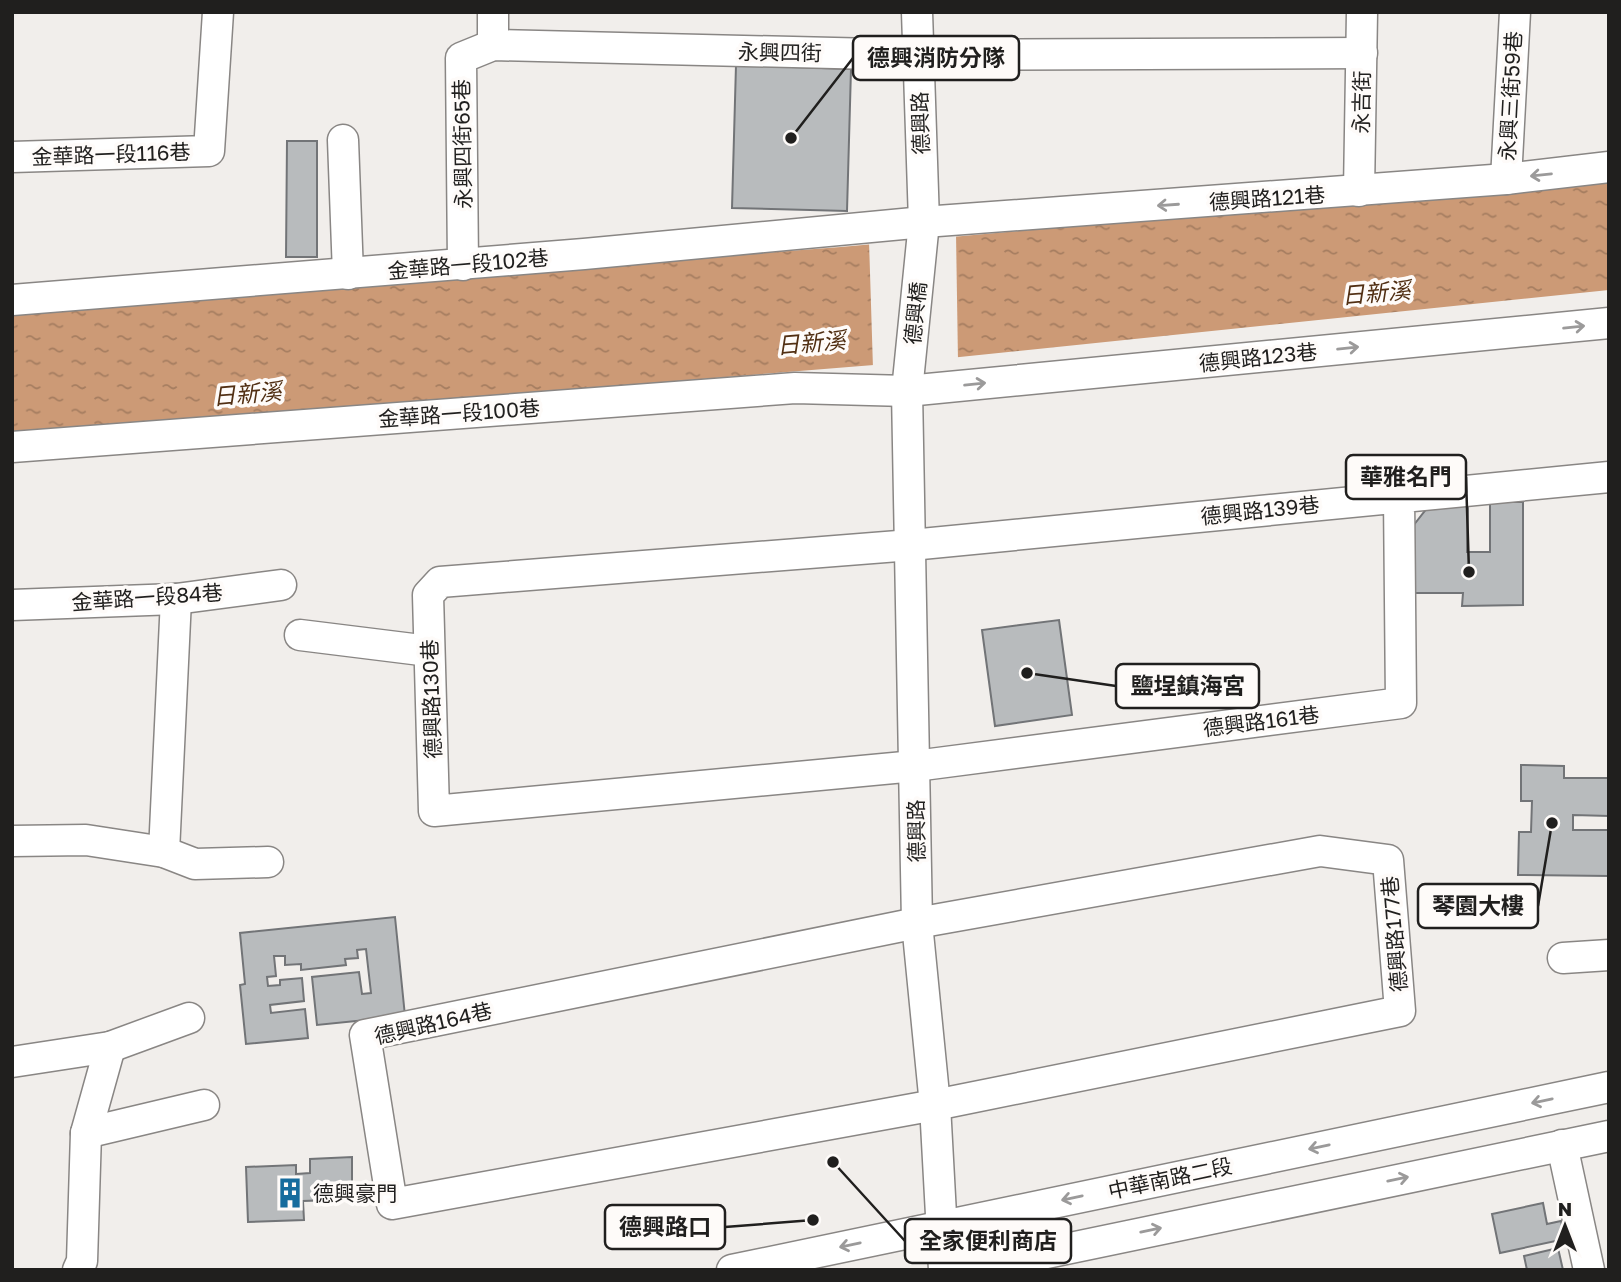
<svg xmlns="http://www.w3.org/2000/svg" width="1621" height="1282" font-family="'Golos Text','Noto Sans TC',sans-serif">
  <defs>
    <pattern id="water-ripples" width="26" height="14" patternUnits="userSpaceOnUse" patternTransform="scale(1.75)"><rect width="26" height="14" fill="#cc9a76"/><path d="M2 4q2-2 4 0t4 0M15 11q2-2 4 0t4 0" fill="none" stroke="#a57d60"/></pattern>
  </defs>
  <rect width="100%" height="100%" fill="#f1eeeb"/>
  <path fill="url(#water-ripples)" d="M 1609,178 L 1609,290 L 911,362 L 12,435 L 12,309 L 841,247 Z"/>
  <path fill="#f1eeeb" d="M 956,234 L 958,361 L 873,369 L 869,241 Z"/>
  <g fill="#b8bbbd" stroke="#727477" stroke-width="2">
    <path d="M 736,65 L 851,69 L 847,211 L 732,208 Z"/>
    <path d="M 287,141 L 317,141 L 317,257 L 286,257 Z"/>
    <path d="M 1490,502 L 1523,502 L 1523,605 L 1462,606 L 1463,593 L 1415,593 L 1413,526 L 1431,503 L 1468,503 L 1467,552 L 1490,552 Z"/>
    <path d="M 1059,620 L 1072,715 L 995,726 L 982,630 Z"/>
    <path d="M 1521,765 L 1564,766 L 1564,778 L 1609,778 L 1609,816 L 1573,815 L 1573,830 L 1609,830 L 1609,876 L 1518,875 L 1519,832 L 1531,832 L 1532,801 L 1521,801 Z"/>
    <path d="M 395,917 L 405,1016 L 317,1025 L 312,977 L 359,972 L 362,994 L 371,993 L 366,949 L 357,950 L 358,958 L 345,959 L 346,965 L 301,970 L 301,964 L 285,965 L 285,956 L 274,956 L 276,976 L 267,977 L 268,986 L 280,985 L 280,980 L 302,978 L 304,1001 L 270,1005 L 271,1013 L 305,1009 L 308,1038 L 246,1044 L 240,985 L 245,984 L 240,933 Z"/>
    <path d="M 352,1157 L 352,1186 L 333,1186 L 333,1200 L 303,1201 L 304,1220 L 248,1222 L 246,1167 L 296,1165 L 296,1174 L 310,1173 L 310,1159 Z"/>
    <path d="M 1543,1203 L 1547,1224 L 1561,1221 L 1565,1239 L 1500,1253 L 1492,1214 Z"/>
    <path d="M 1558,1248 L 1563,1270 L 1527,1270 L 1524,1256 Z"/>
  </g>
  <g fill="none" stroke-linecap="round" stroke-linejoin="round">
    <g stroke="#898684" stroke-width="33">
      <g id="minor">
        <path d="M 493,12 L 493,45"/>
        <path d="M 917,12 L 924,222 L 907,391 L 917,923 L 935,1105 L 944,1270"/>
        <path d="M 343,140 L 348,274"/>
        <path d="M 12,157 L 209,151 L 218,12"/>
        <path d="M 1506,179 L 1515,12"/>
        <path d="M 1359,191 L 1362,12"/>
        <path d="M 463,265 L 461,58 L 493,45 L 917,55 L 1362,53"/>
        <path d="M 12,300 L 584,254 L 924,222 L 1506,179 L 1609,167"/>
        <path d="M 12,447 L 795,388 L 907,391 L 1609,323"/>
        <path d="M 1399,496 L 1401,703 L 915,766 L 434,811 L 428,595 L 440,582 L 911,545 L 1609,477"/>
        <path d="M 12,605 L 176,599 L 281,585"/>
        <path d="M 300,635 L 429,651"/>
        <path d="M 12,841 L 86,840 L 164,852 L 195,864 L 268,862"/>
        <path d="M 1320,851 L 1388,860 L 1400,1011 L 935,1105 L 392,1204 L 365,1035 L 917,923 Z"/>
        <path d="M 164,852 L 176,599"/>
        <path d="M 1563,958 L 1609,955"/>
        <path d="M 12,1062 L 110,1047 L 189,1018"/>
        <path d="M 86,1133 L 204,1105"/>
        <path d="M 1562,1145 L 1589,1270"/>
        <path d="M 78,1270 L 82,1261 L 86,1133 L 110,1047"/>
        <path d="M 732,1270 L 1609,1087"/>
        <path d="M 965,1270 L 1609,1136"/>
      </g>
    </g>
    <use href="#minor" stroke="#fff" stroke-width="30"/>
  </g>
  <defs><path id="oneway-shaft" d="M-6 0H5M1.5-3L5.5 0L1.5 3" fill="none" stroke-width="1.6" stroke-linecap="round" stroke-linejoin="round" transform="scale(1.75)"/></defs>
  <g stroke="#9b9a9a">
    <use href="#oneway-shaft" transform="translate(1541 175) rotate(174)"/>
    <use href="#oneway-shaft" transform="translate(1168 205) rotate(176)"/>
    <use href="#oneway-shaft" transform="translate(1574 327) rotate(-6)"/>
    <use href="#oneway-shaft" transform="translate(1348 348) rotate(-6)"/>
    <use href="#oneway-shaft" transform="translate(975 384) rotate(-6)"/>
    <use href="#oneway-shaft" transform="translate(1542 1101) rotate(168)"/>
    <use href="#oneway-shaft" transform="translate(1319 1147) rotate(168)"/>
    <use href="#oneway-shaft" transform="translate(1398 1179) rotate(-12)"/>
    <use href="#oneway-shaft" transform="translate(1072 1198) rotate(168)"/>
    <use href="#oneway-shaft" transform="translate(1151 1230) rotate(-12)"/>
    <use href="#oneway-shaft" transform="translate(850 1245) rotate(168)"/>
  </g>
  <defs>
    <g id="building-bare" transform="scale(2.415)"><path d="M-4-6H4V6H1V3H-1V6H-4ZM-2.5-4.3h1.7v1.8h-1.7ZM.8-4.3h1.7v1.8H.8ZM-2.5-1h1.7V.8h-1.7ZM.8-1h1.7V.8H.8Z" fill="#176c9d" stroke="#fefbf9" stroke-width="2.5" paint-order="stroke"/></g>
  </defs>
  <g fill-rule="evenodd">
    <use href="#building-bare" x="290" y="1193"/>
  </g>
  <g text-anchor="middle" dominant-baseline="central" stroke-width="7" stroke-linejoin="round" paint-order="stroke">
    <g font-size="21" fill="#201f1e" stroke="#fefbf9">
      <text transform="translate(780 52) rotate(1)">永興四街</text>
      <text transform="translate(1510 96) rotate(-87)">永興三街59巷</text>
      <text transform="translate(1361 102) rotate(-89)">永吉街</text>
      <text transform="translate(920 123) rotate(-92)">德興路</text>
      <text transform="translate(462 144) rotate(-91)">永興四街65巷</text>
      <text transform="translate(111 154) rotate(-2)">金華路一段116巷</text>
      <text transform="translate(1267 198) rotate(-4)">德興路121巷</text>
      <text transform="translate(468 264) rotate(-5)">金華路一段102巷</text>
      <text transform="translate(915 313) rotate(-84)">德興橋</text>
      <text transform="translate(1258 357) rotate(-6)">德興路123巷</text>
      <text transform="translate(459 413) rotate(-4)">金華路一段100巷</text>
      <text transform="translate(1260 510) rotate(-6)">德興路139巷</text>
      <text transform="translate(147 597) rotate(-4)">金華路一段84巷</text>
      <text transform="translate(431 699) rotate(-92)">德興路130巷</text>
      <text transform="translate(1261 721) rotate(-7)">德興路161巷</text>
      <text transform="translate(916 831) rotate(-91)">德興路</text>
      <text transform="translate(1394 934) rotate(-95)">德興路177巷</text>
      <text transform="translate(433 1023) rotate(-13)">德興路164巷</text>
      <text transform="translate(1170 1178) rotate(-12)">中華南路二段</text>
    </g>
    <g font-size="21" fill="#201f1e" stroke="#fefbf9" text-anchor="start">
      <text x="313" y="1193">德興豪門</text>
    </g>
    <g font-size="23" font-style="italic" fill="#512f13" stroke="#fefbf9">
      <text transform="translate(1376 292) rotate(-5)">日新溪</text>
      <text transform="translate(811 342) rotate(-5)">日新溪</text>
      <text transform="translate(247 393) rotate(-5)">日新溪</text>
    </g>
  </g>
  <path fill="none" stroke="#201f1e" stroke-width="2.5" d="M791 138L853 58M1469 572L1466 477M1027 673L1116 686M1552 823L1538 906M813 1220L725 1227M833 1162L905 1241"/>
  <g fill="#201f1e" stroke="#fefbf9" stroke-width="2.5">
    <circle cx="791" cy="138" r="7"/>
    <circle cx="1469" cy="572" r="7"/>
    <circle cx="1027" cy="673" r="7"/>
    <circle cx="1552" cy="823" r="7"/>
    <circle cx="813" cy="1220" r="7"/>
    <circle cx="833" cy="1162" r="7"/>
  </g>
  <g fill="#fefbf9" stroke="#201f1e" stroke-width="2.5">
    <rect x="853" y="36" width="166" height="44" rx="7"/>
    <rect x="1346" y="455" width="120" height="44" rx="7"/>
    <rect x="1116" y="664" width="143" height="44" rx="7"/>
    <rect x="1418" y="884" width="120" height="44" rx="7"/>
    <rect x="605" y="1205" width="120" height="44" rx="7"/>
    <rect x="905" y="1219" width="166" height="44" rx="7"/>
  </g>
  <g font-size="23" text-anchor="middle" font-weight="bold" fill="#201f1e">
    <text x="936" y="66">德興消防分隊</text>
    <text x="1406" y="485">華雅名門</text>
    <text x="1188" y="694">鹽埕鎮海宮</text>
    <text x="1478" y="914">琴園大樓</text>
    <text x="665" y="1235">德興路口</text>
    <text x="988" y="1249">全家便利商店</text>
  </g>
  <rect width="1621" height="1282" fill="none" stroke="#201f1e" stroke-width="28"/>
  <g transform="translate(1565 1226)" stroke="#fefbf9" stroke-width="5" paint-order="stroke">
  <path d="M0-5L12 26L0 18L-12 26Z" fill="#201f1e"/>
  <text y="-10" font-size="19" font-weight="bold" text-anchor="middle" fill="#201f1e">N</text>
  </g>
</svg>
